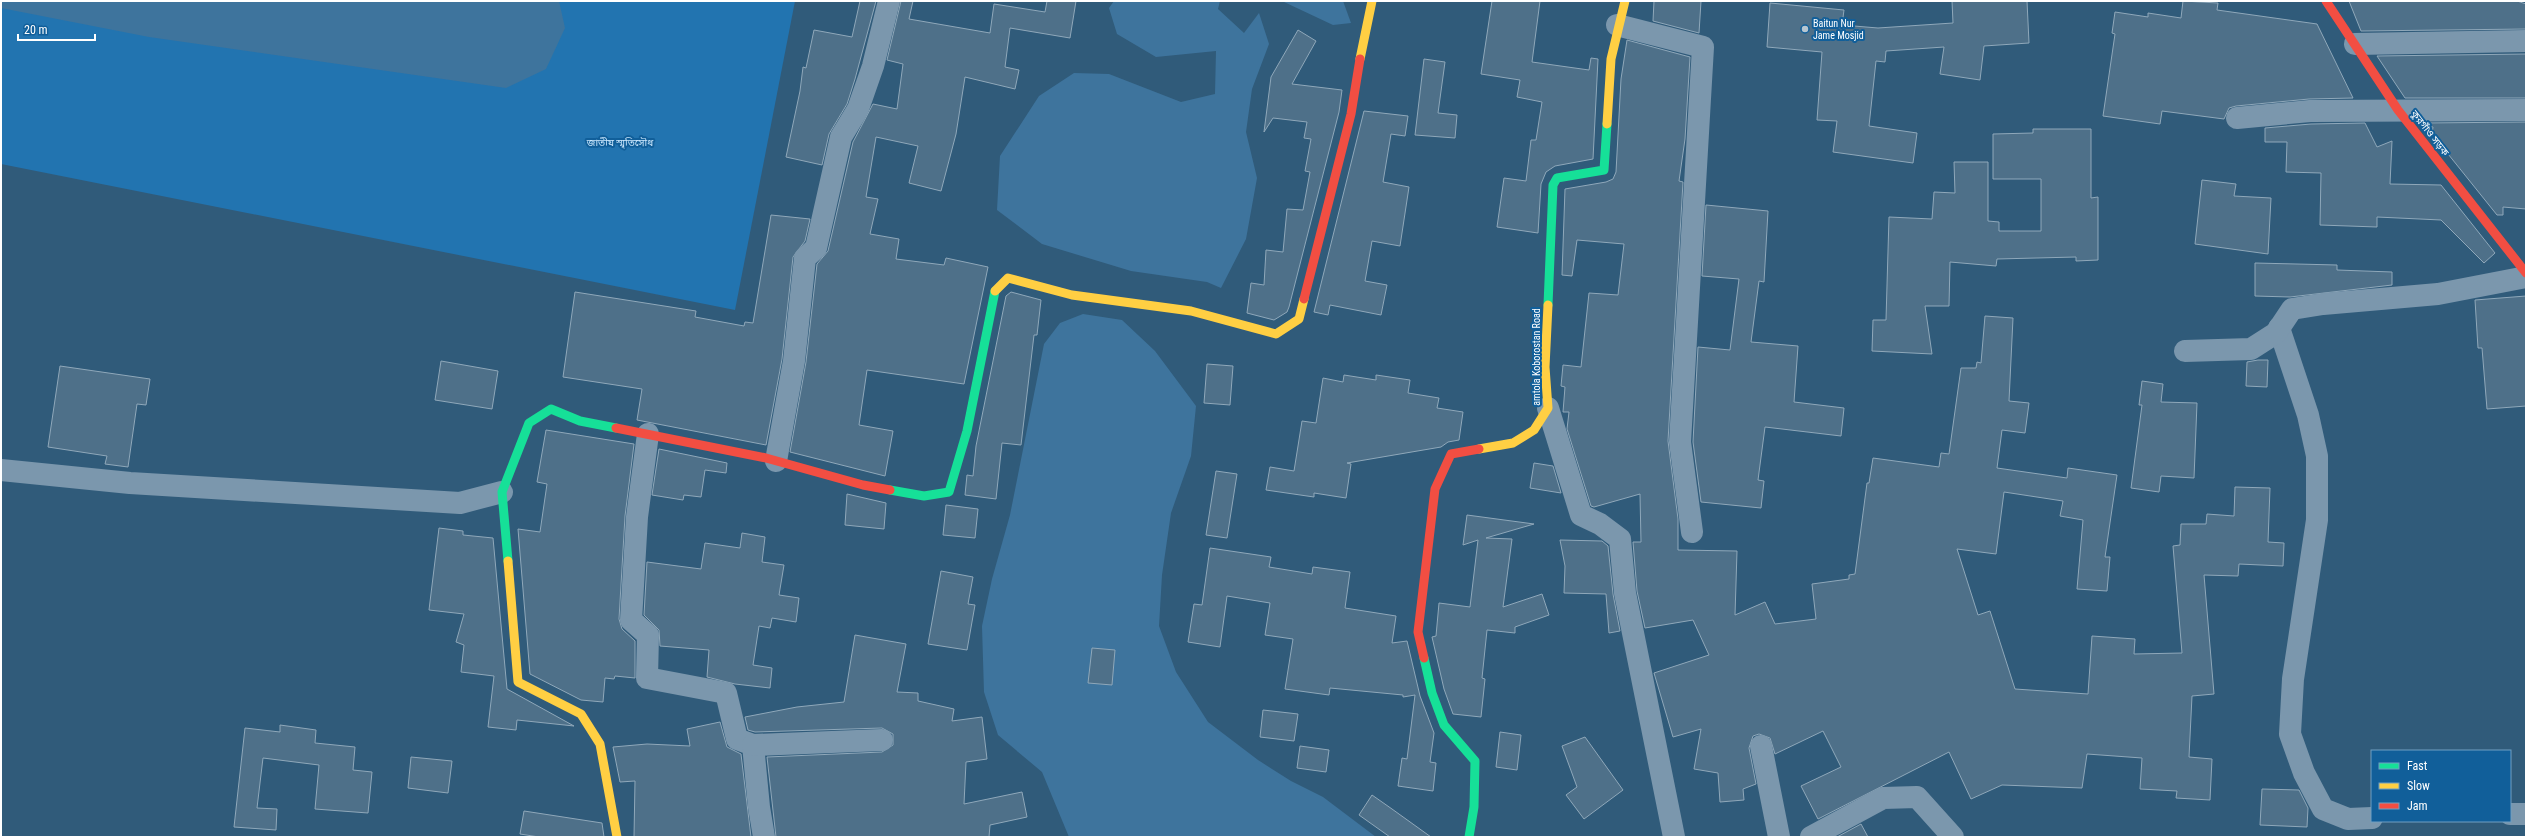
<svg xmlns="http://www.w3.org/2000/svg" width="2527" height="838" font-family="'Roboto Condensed','Noto Sans Bengali',sans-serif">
  <rect width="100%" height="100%" fill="#305b7a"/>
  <path fill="#2274b0" d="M 1,1 L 795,1 L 735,310 L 1,164 Z"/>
  <g fill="#3e749d">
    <path d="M 1,1 L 559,1 L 565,28 L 546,69 L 506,88 L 149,37 L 1,8 Z"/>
    <path d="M 1114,1 L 1220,1 L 1218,9 L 1244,33 L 1259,13 L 1269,44 L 1252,89 L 1246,132 L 1257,178 L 1246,239 L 1221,288 L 1207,282 L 1131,271 L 1042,244 L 997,210 L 1000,156 L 1039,96 L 1074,73 L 1109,74 L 1181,102 L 1215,94 L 1216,51 L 1156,57 L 1117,34 L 1109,8 Z"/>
    <path d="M 1282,1 L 1343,1 L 1351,23 L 1333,25 Z"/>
    <path d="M 1083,314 L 1122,320 L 1155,351 L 1196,406 L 1191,456 L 1171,513 L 1162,575 L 1159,626 L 1176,672 L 1208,722 L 1258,760 L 1291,781 L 1323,797 L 1376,837 L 1069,837 L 1042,772 L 998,735 L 984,692 L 982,626 L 992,579 L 1010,515 L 1044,344 L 1060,323 Z"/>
  </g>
  <g fill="#4e7089" stroke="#8fa8ba">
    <path d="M 860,1 L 876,1 L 855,79 L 847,104 L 829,134 L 822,165 L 786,157 L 800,91 L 803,67 L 806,68 L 814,30 L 852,37 Z"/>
    <path d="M 901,1 L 913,1 L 909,19 L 990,33 L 994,4 L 1045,12 L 1047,1 L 1076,1 L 1070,38 L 1010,28 L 1005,67 L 1019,70 L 1015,89 L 965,77 L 956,134 L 941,191 L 909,183 L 918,146 L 876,137 L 866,197 L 878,199 L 870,234 L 899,239 L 896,259 L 944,265 L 946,258 L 988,267 L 964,384 L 867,370 L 859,425 L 893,431 L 885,476 L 790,452 L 806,362 L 817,264 L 828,251 L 853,142 L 873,104 L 897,109 L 903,64 L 887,60 Z"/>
    <path d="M 1492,1 L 1540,1 L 1532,62 L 1589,70 L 1591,58 L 1598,59 L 1593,159 L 1555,166 L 1546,172 L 1541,184 L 1538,233 L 1497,227 L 1504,178 L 1526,181 L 1531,140 L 1536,140 L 1542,102 L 1517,97 L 1520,80 L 1481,74 Z"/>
    <path d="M 1654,1 L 1701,1 L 1699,33 L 1653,21 Z"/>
    <path d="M 1952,1 L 2027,1 L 2029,43 L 1984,46 L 1980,80 L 1940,74 L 1944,47 L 1886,51 L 1885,62 L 1876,61 L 1869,126 L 1917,133 L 1913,163 L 1833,152 L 1837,121 L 1817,120 L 1822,52 L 1767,47 L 1770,3 L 1844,10 L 1842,25 L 1878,28 L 1953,23 Z"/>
    <path d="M 2183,1 L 2218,3 L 2217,10 L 2317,24 L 2353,98 L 2309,99 L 2236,106 L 2229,108 L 2224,119 L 2162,111 L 2160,124 L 2103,116 L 2115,34 L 2112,33 L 2115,12 L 2148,17 L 2148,13 L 2181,18 Z"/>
    <path d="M 2349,1 L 2517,1 L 2526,4 L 2526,29 L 2361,31 Z"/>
    <path d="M 1298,30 L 1316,41 L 1292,84 L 1342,90 L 1339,112 L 1289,307 L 1287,312 L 1274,320 L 1247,313 L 1251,283 L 1264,285 L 1266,250 L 1283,252 L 1287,209 L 1303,210 L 1310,172 L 1305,171 L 1311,139 L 1304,138 L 1307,122 L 1273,118 L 1264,132 L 1271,77 Z"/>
    <path d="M 1627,40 L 1690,57 L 1685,139 L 1679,181 L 1683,182 L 1668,441 L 1678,519 L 1678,550 L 1737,551 L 1735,615 L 1765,602 L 1775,624 L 1816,619 L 1812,584 L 1849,579 L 1849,575 L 1855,574 L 1867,483 L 1869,483 L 1873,458 L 1939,467 L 1941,453 L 1949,454 L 1961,368 L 1976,368 L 1977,362 L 1981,363 L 1985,316 L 2013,318 L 2009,401 L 2029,403 L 2025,433 L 2002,430 L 1997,468 L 2067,478 L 2068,468 L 2117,475 L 2105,557 L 2110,557 L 2107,591 L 2077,589 L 2083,520 L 2060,516 L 2063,501 L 2004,492 L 1996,554 L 1957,549 L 1978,615 L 1990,611 L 2015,689 L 2088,694 L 2092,636 L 2135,639 L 2134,654 L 2182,653 L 2173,546 L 2180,545 L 2181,524 L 2206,524 L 2207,514 L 2234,516 L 2235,487 L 2270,488 L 2268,542 L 2284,543 L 2283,566 L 2239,564 L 2238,576 L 2204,575 L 2214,694 L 2192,696 L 2189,757 L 2212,759 L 2210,800 L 2176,798 L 2177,791 L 2140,789 L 2142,758 L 2087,754 L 2082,788 L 2002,785 L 1971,799 L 1949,752 L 1818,819 L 1801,786 L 1841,767 L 1823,731 L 1775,754 L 1770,738 L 1759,734 L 1753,736 L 1749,748 L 1756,784 L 1743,789 L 1744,800 L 1720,802 L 1718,773 L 1694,769 L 1701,729 L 1673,737 L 1654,673 L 1709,655 L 1693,620 L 1645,628 L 1637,591 L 1633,542 L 1641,542 L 1640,494 L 1594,507 L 1591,506 L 1567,429 L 1569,412 L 1563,412 L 1565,387 L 1561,386 L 1563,365 L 1581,367 L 1589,293 L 1618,295 L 1624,244 L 1577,240 L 1572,276 L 1562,275 L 1565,189 L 1606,182 L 1613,179 L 1616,172 L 1621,79 Z"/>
    <path d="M 2526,54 L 2526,98 L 2405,98 L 2377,56 Z"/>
    <path d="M 1424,59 L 1445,62 L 1438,113 L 1457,115 L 1455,138 L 1415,135 Z"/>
    <path d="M 1364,111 L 1408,116 L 1405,136 L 1391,134 L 1383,182 L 1409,187 L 1400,246 L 1372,241 L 1365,281 L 1387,285 L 1381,315 L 1330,305 L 1328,315 L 1314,312 Z"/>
    <path d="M 2526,122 L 2526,209 L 2503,207 L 2503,215 L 2497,215 L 2432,134 L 2433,127 L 2427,126 L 2424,123 Z"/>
    <path d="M 2365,123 L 2377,147 L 2392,141 L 2390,184 L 2441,185 L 2495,253 L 2484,263 L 2441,220 L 2377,217 L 2377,227 L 2320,225 L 2321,173 L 2286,172 L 2287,142 L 2265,142 L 2265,128 L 2311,124 Z"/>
    <path d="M 2033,129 L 2091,129 L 2091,198 L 2098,197 L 2098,260 L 2076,261 L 2076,257 L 1997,259 L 1996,266 L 1950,262 L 1949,306 L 1925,306 L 1932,354 L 1872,351 L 1873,320 L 1886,320 L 1889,217 L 1932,219 L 1934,192 L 1955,193 L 1954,162 L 1988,162 L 1988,221 L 1999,222 L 1999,231 L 2041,231 L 2041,179 L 1993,179 L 1993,134 L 2033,133 Z"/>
    <path d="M 2202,180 L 2236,184 L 2234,196 L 2271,198 L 2268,254 L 2195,244 Z"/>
    <path d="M 1706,205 L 1768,211 L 1764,282 L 1759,281 L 1751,342 L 1798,346 L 1794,402 L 1844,408 L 1841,436 L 1765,427 L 1758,480 L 1764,481 L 1761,508 L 1701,502 L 1693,442 L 1698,347 L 1730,350 L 1739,279 L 1702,276 Z"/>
    <path d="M 771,215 L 810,219 L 805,241 L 793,257 L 782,359 L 766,445 L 637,420 L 642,389 L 563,377 L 575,292 L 696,311 L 695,317 L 744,326 L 745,322 L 753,323 Z"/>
    <path d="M 2255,263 L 2337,265 L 2337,270 L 2392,272 L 2392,285 L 2290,297 L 2255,296 Z"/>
    <path d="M 1011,292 L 1041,300 L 1037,335 L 1034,335 L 1021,445 L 1002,443 L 996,499 L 965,495 L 967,475 L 973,476 L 976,446 L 1006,296 Z"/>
    <path d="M 2526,296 L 2526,406 L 2487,409 L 2482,348 L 2478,348 L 2475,300 Z"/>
    <path d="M 2258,360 L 2268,360 L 2267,387 L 2246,386 L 2247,362 Z"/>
    <path d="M 441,361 L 498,371 L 492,409 L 435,400 Z"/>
    <path d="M 1207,364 L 1233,366 L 1230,405 L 1204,403 Z"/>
    <path d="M 60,366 L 150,379 L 146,405 L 137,404 L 128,467 L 105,464 L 107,456 L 48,447 Z"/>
    <path d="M 1344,375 L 1376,380 L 1376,375 L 1410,380 L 1408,393 L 1439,398 L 1437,408 L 1463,412 L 1459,440 L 1448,442 L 1441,447 L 1347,463 L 1351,464 L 1346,498 L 1314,493 L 1314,497 L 1266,490 L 1270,467 L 1294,471 L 1302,421 L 1316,423 L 1323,378 L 1343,382 Z"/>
    <path d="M 2142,381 L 2163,384 L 2161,402 L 2197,403 L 2194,478 L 2161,476 L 2159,492 L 2131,488 L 2142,405 L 2139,405 Z"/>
    <path d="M 546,430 L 634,444 L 625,516 L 619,619 L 622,629 L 635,641 L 635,678 L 615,676 L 614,679 L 605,678 L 603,702 L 581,700 L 530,674 L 518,529 L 540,532 L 547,484 L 537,482 Z"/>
    <path d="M 659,449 L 727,463 L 726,473 L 705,470 L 701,497 L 684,495 L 683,500 L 652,495 Z"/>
    <path d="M 1534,463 L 1553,466 L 1561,493 L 1530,488 Z"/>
    <path d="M 1216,471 L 1237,474 L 1227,538 L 1206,535 Z"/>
    <path d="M 847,494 L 886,503 L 884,529 L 845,525 Z"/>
    <path d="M 946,505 L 978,509 L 975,538 L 943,535 Z"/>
    <path d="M 1467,515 L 1534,524 L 1486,538 L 1512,539 L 1503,607 L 1542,594 L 1549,615 L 1515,627 L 1515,633 L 1487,630 L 1482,678 L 1485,679 L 1481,717 L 1453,714 L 1444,689 L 1432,637 L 1436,636 L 1439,603 L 1470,607 L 1478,540 L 1463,545 Z"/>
    <path d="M 439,528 L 463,531 L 463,535 L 493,538 L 507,689 L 574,726 L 517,720 L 516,730 L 488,727 L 494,676 L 461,672 L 464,645 L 456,642 L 464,614 L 429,610 Z"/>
    <path d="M 742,533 L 765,537 L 762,562 L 784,565 L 779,595 L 799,598 L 796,622 L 772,618 L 770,628 L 759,626 L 753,665 L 772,668 L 770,688 L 735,684 L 707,677 L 709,650 L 660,646 L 659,630 L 644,615 L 647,562 L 701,569 L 705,543 L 740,548 Z"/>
    <path d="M 1560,540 L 1602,541 L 1608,546 L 1613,594 L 1620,631 L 1609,633 L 1606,594 L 1564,593 L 1565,566 Z"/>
    <path d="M 1210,548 L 1271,557 L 1269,567 L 1312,574 L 1313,567 L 1350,572 L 1345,608 L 1396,616 L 1392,643 L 1407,641 L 1420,696 L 1434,733 L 1430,762 L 1436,763 L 1433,791 L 1398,786 L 1402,758 L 1407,759 L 1415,695 L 1403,697 L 1403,695 L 1330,688 L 1329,695 L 1285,689 L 1293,639 L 1265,635 L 1270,603 L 1227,596 L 1220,647 L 1188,642 L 1194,604 L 1202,605 Z"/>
    <path d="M 941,571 L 973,577 L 968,604 L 975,605 L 967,650 L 928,644 Z"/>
    <path d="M 855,635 L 906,644 L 897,692 L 918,693 L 918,701 L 954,709 L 952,721 L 982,717 L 987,759 L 966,762 L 964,804 L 1022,792 L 1027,817 L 990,825 L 989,837 L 776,837 L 767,757 L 882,752 L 893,745 L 893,734 L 882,728 L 755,732 L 748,730 L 745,717 L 797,707 L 844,702 Z"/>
    <path d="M 1092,648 L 1115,650 L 1112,685 L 1088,683 Z"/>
    <path d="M 1263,710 L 1298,714 L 1294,741 L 1260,737 Z"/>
    <path d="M 720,722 L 727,747 L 741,754 L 751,837 L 634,837 L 635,781 L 620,782 L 613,747 L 647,744 L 690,746 L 687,729 Z"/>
    <path d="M 280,725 L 316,730 L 315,743 L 355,747 L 353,770 L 372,772 L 368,813 L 315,809 L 319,765 L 263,758 L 257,808 L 277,809 L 276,830 L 234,827 L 245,728 L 280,732 Z"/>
    <path d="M 1500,732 L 1521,735 L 1517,770 L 1496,767 Z"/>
    <path d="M 1585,737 L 1623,790 L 1584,819 L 1566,795 L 1577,787 L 1562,746 Z"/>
    <path d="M 1300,746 L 1329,750 L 1326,772 L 1297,768 Z"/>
    <path d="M 411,757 L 452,761 L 448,793 L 408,788 Z"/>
    <path d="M 2262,789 L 2299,790 L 2308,808 L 2307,827 L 2260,825 Z"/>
    <path d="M 1372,795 L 1392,809 L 1431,837 L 1390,837 L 1359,815 Z"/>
    <path d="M 524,811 L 602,823 L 604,837 L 539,837 L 520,834 Z"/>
    <path d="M 1861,824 L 1868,837 L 1837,837 Z"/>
  </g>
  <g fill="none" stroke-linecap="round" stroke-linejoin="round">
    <g stroke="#7b97ad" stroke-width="22">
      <path d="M 1617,25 L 1703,47 L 1680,442 L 1692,532"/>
      <path d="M 2355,44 L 2526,41"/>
      <path d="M 2237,118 L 2310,111 L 2526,110"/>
      <path d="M 2279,328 L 2308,415 L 2317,456 L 2317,520 L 2293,679 L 2290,734 L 2304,773 L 2323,809 L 2348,819 L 2372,818"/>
      <path d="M 2185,351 L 2251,349 L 2276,333 L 2292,309 L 2323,304 L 2438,294 L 2526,277"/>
      <path d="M 1548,408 L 1581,515 L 1600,524 L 1620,539 L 1625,593 L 1674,837"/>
      <path d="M 648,434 L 637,517 L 631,620 L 648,635 L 647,678 L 726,693 L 737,739 L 753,745 L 759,807 L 764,837"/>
      <path d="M 776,461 L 794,361 L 805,258 L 816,248 L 841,137 L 858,109 L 873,66 L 889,1"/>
      <path d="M 1,470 L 130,483 L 460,503 L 502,492"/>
      <path d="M 753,745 L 882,740"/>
      <path d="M 1761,746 L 1779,837"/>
      <path d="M 2510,814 L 2526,814"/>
      <path d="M 1811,837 L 1883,798 L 1917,797 L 1953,837"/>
    </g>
    <g stroke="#16e098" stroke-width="9">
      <path d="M 1548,305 L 1553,185 L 1557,178 L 1604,170 L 1607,124"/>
      <path d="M 890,490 L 924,496 L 949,492 L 967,431 L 995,291"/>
      <path d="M 508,561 L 502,492 L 529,423 L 551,409 L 580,421 L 616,428"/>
      <path d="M 1424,658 L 1432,693 L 1444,725 L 1475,761 L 1474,807 L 1469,837"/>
    </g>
    <g stroke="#ffcf43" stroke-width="9">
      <path d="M 1360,59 L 1372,1"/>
      <path d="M 1607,124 L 1611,59 L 1625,1"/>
      <path d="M 995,291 L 1008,278 L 1072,295 L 1191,311 L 1276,334 L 1299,319 L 1304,299"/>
      <path d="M 1479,449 L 1513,443 L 1534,430 L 1548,408 L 1545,367 L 1548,305"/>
      <path d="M 508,561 L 518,682 L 581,714 L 600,744 L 617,837"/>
    </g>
    <g stroke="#f24e42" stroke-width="9">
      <path d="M 2326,1 L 2398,110 L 2526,273"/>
      <path d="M 1304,299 L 1351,114 L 1360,59"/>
      <path d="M 616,428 L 766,458 L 863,485 L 890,490"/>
      <path d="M 1424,658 L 1418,632 L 1435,489 L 1451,454 L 1479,449"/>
    </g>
  </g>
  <circle fill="#b7c6d0" stroke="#115f9a" stroke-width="1.5" cx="1805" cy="29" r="4"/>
  <g text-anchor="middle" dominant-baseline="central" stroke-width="4" stroke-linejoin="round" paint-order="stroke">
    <g font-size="10" fill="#fff" stroke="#115f9a" text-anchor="start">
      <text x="1813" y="23">Baitun Nur<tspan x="1813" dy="12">Jame Mosjid</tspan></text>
    </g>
    <g font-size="10" fill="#fff" stroke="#115f9a">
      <text transform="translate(2430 133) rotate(52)">কুরগাঁও সড়ক</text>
      <text transform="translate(1536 357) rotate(-90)">amtola Koborostan Road</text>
    </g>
    <g font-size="10" fill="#cde9fe" stroke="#115f9a">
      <text x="620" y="142">জাতীয় স্মৃতিসৌধ</text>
    </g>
  </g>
  <rect width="2527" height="838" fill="none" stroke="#ffffff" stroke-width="4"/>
  <rect x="2371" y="750" width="140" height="72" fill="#115f9a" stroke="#709fc2"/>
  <rect x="2379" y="763" width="20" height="6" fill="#16e098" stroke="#709fc2"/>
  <text x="2407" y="770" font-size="12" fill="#ffffff">Fast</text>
  <rect x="2379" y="783" width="20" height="6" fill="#ffcf43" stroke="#709fc2"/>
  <text x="2407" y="790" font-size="12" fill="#ffffff">Slow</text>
  <rect x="2379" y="803" width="20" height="6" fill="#f24e42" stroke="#709fc2"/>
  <text x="2407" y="810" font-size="12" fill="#ffffff">Jam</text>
  <path d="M18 34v6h77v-6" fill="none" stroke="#ffffff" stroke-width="2"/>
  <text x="24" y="34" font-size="12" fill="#ffffff" stroke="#115f9a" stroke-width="3" paint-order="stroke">20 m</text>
</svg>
